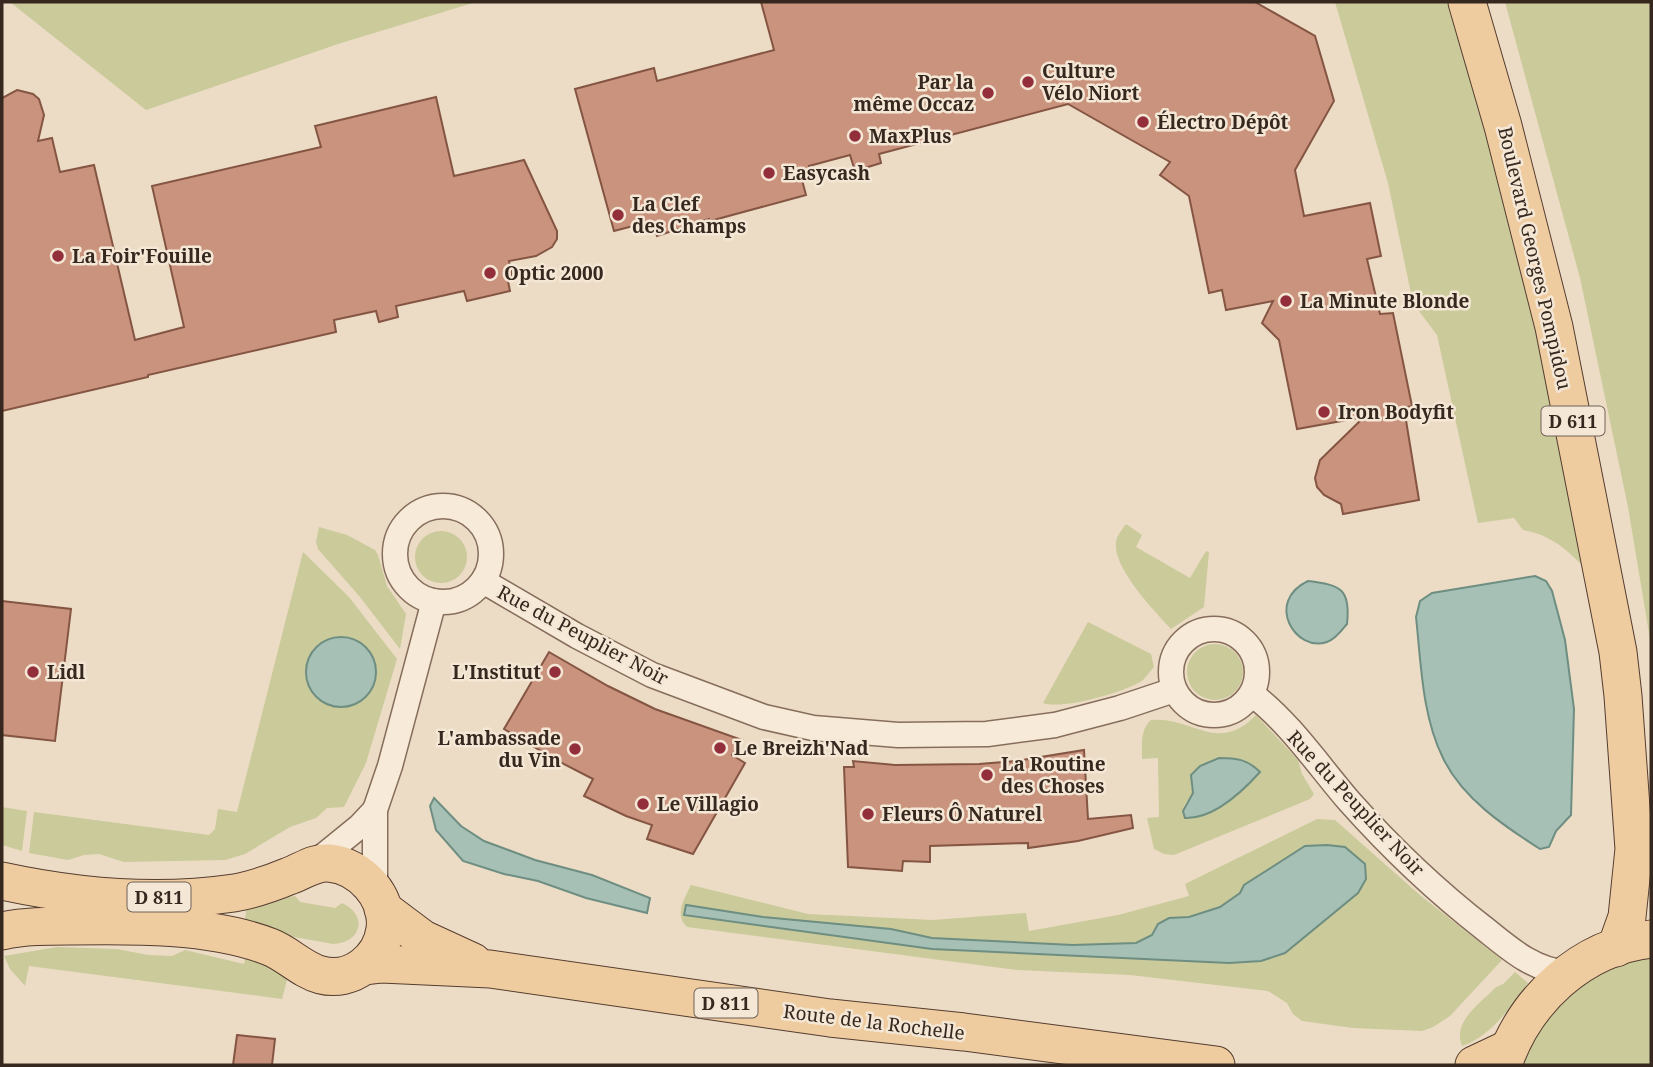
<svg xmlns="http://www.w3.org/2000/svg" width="1653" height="1067" font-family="'Noto Serif',serif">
  <rect width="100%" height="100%" fill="#ecdcc5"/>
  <g fill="#caca9a" fill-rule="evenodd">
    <path d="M 10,2 L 476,2 L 338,44 L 146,110 Z"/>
    <path d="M 1335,2 L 1451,2 L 1524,275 L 1583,566 C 1564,547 1550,535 1523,530 L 1514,518 L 1478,523 L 1437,335 L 1413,303 L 1388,183 Z"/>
    <path d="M 1505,2 L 1651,2 L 1651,645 L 1628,507 L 1580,278 Z"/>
    <path d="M 1126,524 L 1142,535 L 1136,547 L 1190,578 L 1206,551 L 1209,552 L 1204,607 L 1171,629 C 1155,611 1108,564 1117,538 C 1119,533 1123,528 1126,524 Z"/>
    <path d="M 319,527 L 347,535 L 375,550 L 378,555 L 387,586 L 406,614 L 400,649 L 360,597 L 318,549 L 316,542 Z"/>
    <circle cx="441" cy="557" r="26"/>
    <path d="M 303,552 L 349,597 L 397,659 L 366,763 L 344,807 L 327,808 L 316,818 L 290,827 L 245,854 L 225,860 L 124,862 L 99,854 L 84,855 L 68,860 L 29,853 L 34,812 L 209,835 L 215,829 L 218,809 L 237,812 Z"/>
    <path d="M 1088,622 L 1151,654 L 1154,667 C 1150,671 1147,676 1143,680 C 1127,692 1062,710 1043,703 Z"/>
    <circle cx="1215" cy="672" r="28"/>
    <path d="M 1256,715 L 1298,760 L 1302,774 L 1314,794 L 1310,799 L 1174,855 L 1164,854 L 1154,849 L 1147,818 L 1159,817 L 1158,758 L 1142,759 C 1142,745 1140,730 1151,720 C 1192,716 1218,755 1256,715 ZM 1191,785 L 1223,804 L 1184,806 L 1193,793 Z"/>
    <path d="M 2,807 L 27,811 L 22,851 L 2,845 Z"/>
    <path d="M 1317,819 L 1335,820 L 1421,896 L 1502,960 L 1450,1016 L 1433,1027 L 1422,1031 L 1353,1028 L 1302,1021 L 1293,1014 L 1287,1003 L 1268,991 L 1130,975 L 1017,970 L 687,927 C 674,915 684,899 691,885 L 808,914 L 933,920 L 1026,913 L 1029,931 L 1118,915 L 1189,896 L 1185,884 ZM 1240,893 L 1358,893 L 1285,953 L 1261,961 L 1229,963 L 932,949 L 684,915 L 686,905 L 763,917 L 891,929 L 932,938 L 1073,945 L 1136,943 L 1152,935 L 1158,924 L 1169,918 L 1189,917 L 1220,907 Z"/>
    <path d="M 295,896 L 300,902 L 335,908 L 342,903 C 369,916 361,943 333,944 L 244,928 L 247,903 Z"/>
    <path d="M 57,947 L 117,949 L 148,955 L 172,956 L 185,950 L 244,964 L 247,951 L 275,966 L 287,980 L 282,999 L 29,966 L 25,986 L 10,969 L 4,956 Z"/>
    <path d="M 1651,958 L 1651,1065 L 1523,1065 C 1540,1012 1594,964 1651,958 Z"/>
    <path d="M 1515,972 L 1528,983 C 1510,1007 1492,1036 1462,1046 C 1452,1021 1481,1003 1496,987 L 1503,984 Z"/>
  </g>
  <g fill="#a7c0b6" stroke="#6e8e82" stroke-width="2">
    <path d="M 1535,576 L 1546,581 L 1552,591 L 1565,640 L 1574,709 L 1571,815 L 1556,831 L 1549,847 L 1540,849 C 1504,826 1462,798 1443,758 C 1422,716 1421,663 1416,617 L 1420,601 L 1432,593 Z"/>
    <path d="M 1308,581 C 1340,585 1351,588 1347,624 C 1342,630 1335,640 1327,642 C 1296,653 1264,602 1308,581 Z"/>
    <circle cx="341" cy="672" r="35"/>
    <path d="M 1219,758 C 1236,758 1247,759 1260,772 C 1242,792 1213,819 1185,818 L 1183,811 L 1193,793 L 1191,775 L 1200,766 Z"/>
    <path d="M 434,798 L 461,826 L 484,841 L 535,860 L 592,875 L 650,898 L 647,913 L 586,898 L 538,881 L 504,874 L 463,861 L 436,830 L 430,806 Z"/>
    <path d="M 1327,845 L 1345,847 L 1365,864 L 1366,879 L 1358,893 L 1285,953 L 1261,961 L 1229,963 L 932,949 L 684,915 L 686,905 L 763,917 L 891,929 L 932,938 L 1073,945 L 1136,943 L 1152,935 L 1158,924 L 1169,918 L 1189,917 L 1220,907 L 1240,893 L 1244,885 L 1305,846 Z"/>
  </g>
  <g fill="#c9937d" stroke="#855543" stroke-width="2">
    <path d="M 761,2 L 1255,2 L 1315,36 L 1334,101 L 1295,170 L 1304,216 L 1370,203 L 1381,256 L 1367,259 L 1380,314 L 1393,313 L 1412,406 L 1404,408 L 1419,500 L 1343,514 L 1341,504 L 1324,495 L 1317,487 L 1315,478 L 1320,460 L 1364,417 L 1297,429 L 1279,340 L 1262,323 L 1273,301 L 1226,310 L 1222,290 L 1209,293 L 1189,196 L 1160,175 L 1170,162 L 1068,104 L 879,154 L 881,163 L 855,171 L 850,155 L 809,166 L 812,178 L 802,180 L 806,195 L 710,221 L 709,219 L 657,236 L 652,221 L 614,231 L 575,89 L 654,68 L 657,81 L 774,50 Z"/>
    <path d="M 17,90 L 33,94 L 39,99 L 44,115 L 38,141 L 52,138 L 60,172 L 94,165 L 135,340 L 184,327 L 152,186 L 321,147 L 315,126 L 436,97 L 454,176 L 524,160 L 557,231 L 557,239 L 552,247 L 536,256 L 509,261 L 513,280 L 508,281 L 510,291 L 467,301 L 464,291 L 396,306 L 398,317 L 379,322 L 376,311 L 334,320 L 336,332 L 148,375 L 148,377 L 2,411 L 2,98 Z"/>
    <path d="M 2,601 L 71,609 L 55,741 L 2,735 Z"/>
    <path d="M 549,652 L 608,686 L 655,709 L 742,740 L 732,755 L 745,763 L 693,854 L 647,839 L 652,825 L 626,816 L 584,796 L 593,779 L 558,761 L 504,729 Z"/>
    <path d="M 1084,750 L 1088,819 L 1131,815 L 1133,828 L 1078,841 L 1028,848 L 1028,843 L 930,846 L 930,862 L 903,861 L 902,871 L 848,867 L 844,767 L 854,767 L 853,761 L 895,765 L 979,764 L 1016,761 Z"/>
    <path d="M 237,1035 L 275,1039 L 272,1065 L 233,1065 Z"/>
  </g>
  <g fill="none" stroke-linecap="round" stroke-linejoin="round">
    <g stroke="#876e5c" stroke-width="27">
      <g id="minor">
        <circle cx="443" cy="554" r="48"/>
        <path d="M 483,581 L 577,636 L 652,675 L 764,717 L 813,728 L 898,735 L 987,734 L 1055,725 L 1120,708 L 1174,690"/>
        <circle cx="1214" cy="672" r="43"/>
        <path d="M 1252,694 C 1290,723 1318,765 1349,801 C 1390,847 1436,891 1485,929 C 1510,949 1533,970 1567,973"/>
        <path d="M 312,865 L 360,826 L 375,810"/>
        <path d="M 375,890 L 375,810 L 390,766 L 434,601"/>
      </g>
    </g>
    <g stroke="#553d30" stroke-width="39">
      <g id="primary">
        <path d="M 1467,2 L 1503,126 L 1554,327 L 1618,652 L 1623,696 L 1634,849 L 1627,917 L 1616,948"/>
        <path d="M 2,881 C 76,897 158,904 234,893 C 252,890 272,883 289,876 C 303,871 314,862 329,863 C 361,866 389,897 385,929 C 381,959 352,983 321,975 C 302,970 288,954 270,947 C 212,924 132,925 70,926 C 48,926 24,926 2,931"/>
        <path d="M 383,909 L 423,939 L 473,962"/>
        <path d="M 365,966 L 382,964 L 490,969 L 830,1018 L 964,1032 L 1216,1065"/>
        <path d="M 1474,1065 L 1508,1049"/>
        <path d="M 1503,1065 C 1525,1000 1581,947 1651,939"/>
      </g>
    </g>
    <use href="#minor" stroke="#f7ead8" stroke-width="24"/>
    <use href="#primary" stroke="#eecc9f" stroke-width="37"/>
  </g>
  <g fill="#932f3b" stroke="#f4e7d5" stroke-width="2.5">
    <circle cx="1028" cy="82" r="7"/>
    <circle cx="988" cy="93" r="7"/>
    <circle cx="1143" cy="122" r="7"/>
    <circle cx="855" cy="136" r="7"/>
    <circle cx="769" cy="173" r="7"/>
    <circle cx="618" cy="215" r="7"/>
    <circle cx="58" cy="256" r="7"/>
    <circle cx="490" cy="273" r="7"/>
    <circle cx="1286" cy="301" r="7"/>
    <circle cx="1324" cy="412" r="7"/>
    <circle cx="33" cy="672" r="7"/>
    <circle cx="555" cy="672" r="7"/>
    <circle cx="720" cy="748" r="7"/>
    <circle cx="575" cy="749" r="7"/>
    <circle cx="987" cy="775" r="7"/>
    <circle cx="643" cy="804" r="7"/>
    <circle cx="868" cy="814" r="7"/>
  </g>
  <g text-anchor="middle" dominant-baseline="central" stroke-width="5" stroke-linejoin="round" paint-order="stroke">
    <g fill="#f4e7d5" stroke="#706156" stroke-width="2">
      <rect x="1541.5" y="406.5" width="63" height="29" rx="5"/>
      <rect x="127.5" y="882.5" width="63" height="29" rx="5"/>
      <rect x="694.5" y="988.5" width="63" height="29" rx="5"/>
    </g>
    <g font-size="18" font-weight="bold" fill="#37281f">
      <text x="1573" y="421">D 611</text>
      <text x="159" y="897">D 811</text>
      <text x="726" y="1003">D 811</text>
    </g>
    <g font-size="19" font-weight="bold" fill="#37281f" stroke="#f4e7d5" text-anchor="start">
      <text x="1042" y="71">Culture<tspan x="1042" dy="22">Vélo Niort</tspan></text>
      <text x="974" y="82" text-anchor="end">Par la<tspan x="974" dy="22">même Occaz</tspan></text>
      <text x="1157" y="122">Électro Dépôt</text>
      <text x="869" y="136">MaxPlus</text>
      <text x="783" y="173">Easycash</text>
      <text x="632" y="204">La Clef<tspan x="632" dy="22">des Champs</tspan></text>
      <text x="72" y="256">La Foir'Fouille</text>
      <text x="504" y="273">Optic 2000</text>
      <text x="1300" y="301">La Minute Blonde</text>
      <text x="1338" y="412">Iron Bodyfit</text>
      <text x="47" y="672">Lidl</text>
      <text x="541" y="672" text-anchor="end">L'Institut</text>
      <text x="561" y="738" text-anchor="end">L'ambassade<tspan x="561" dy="22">du Vin</tspan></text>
      <text x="734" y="748">Le Breizh'Nad</text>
      <text x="1001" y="764">La Routine<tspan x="1001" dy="22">des Choses</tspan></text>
      <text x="657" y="804">Le Villagio</text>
      <text x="882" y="814">Fleurs Ô Naturel</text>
    </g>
    <g font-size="19" fill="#37281f" stroke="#f4e7d5">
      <text transform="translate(1535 258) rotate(77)">Boulevard Georges Pompidou</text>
      <text transform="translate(583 635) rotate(28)">Rue du Peuplier Noir</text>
      <text transform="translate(1356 803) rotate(47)">Rue du Peuplier Noir</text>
      <text transform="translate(874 1022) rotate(7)">Route de la Rochelle</text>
    </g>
  </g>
  <rect width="1653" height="1067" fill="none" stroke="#37281f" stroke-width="7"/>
</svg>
